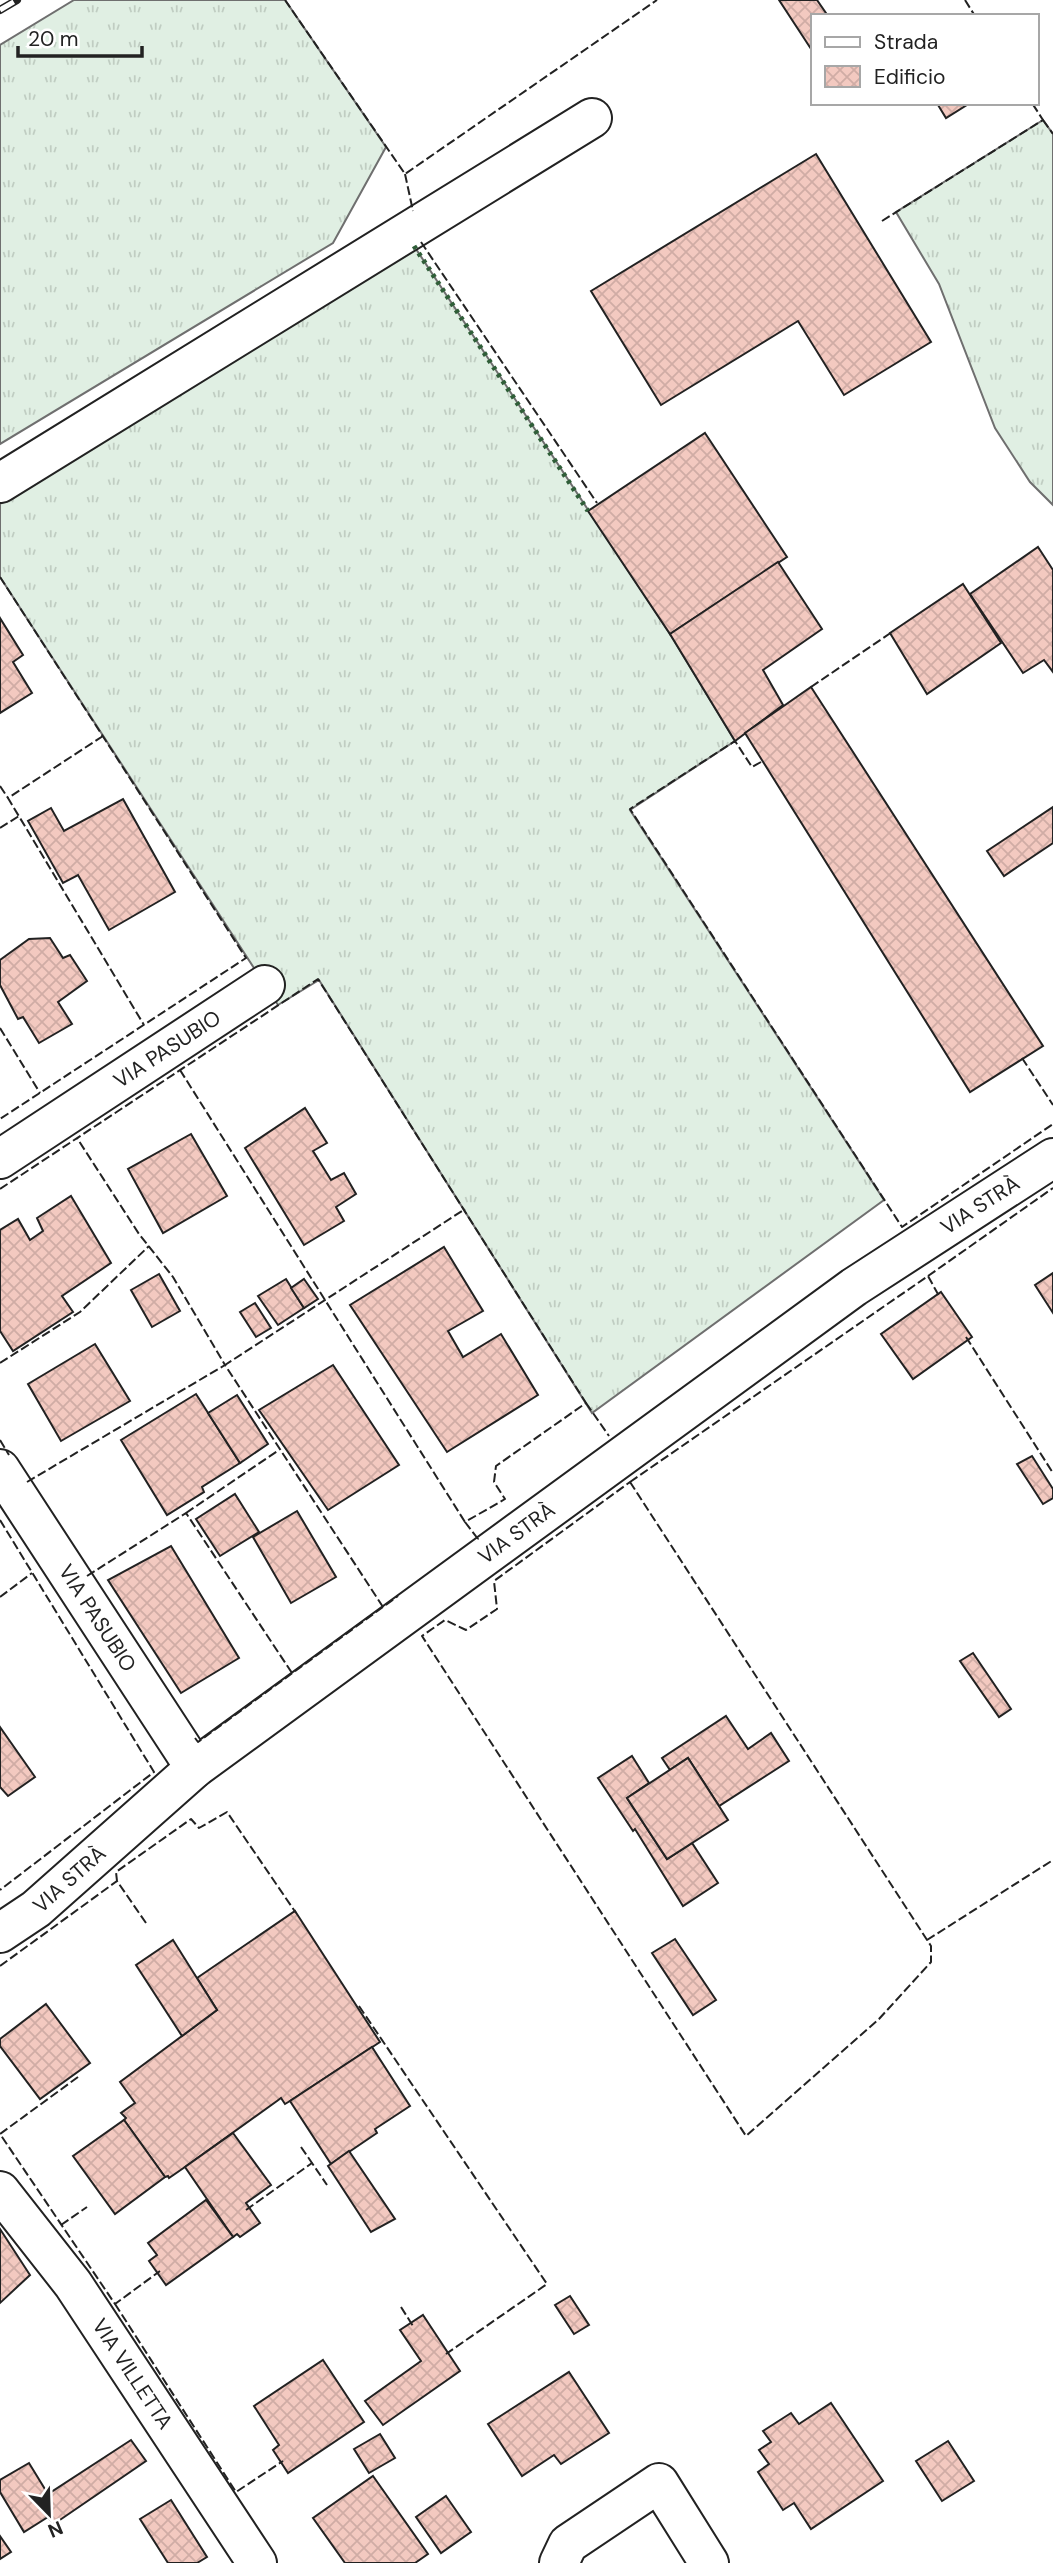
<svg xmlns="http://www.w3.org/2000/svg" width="1053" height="2563" font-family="'DM Sans',sans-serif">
  <defs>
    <pattern id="grass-tufts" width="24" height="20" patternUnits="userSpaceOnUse" patternTransform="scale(1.75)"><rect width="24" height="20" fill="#e0efe3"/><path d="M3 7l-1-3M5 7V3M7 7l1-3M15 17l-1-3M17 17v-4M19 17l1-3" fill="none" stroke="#c0cdc2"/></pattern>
    <pattern id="building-cross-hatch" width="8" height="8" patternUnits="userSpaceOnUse" patternTransform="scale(1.75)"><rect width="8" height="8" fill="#f3c9c0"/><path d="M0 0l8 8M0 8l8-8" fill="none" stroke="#d0aca5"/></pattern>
  </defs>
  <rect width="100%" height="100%" fill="#fff"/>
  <g fill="url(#grass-tufts)" stroke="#6f6f6f" stroke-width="2">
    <path d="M 74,0 L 285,0 L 386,147 L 333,243 L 0,444 L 0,45 Z"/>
    <path d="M 1043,120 L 1053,134 L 1053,505 L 1030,482 L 995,428 L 939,284 L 896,212 Z"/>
    <path d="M 414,246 L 670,634 L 735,741 L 630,810 L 884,1200 L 592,1413 L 319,980 L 278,1005 L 0,577 L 0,504 Z"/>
  </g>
  <g fill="url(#building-cross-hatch)" stroke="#222" stroke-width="2">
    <path d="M 779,0 L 817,0 L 828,16 L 813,16 L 813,52 Z"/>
    <path d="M 942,103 L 970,103 L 946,118 L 938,105 Z"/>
    <path d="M 816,154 L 931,342 L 844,395 L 798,321 L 661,405 L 591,291 Z"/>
    <path d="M 705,433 L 787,557 L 670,634 L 588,511 Z"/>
    <path d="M 1038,547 L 1053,570 L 1053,672 L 1044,660 L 1023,673 L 970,594 Z"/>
    <path d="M 778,562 L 822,629 L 763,670 L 783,705 L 735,741 L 670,634 Z"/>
    <path d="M 963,584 L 1001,643 L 927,694 L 890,633 Z"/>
    <path d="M 0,618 L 23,655 L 13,662 L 32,693 L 0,713 Z"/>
    <path d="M 811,687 L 1043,1046 L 970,1092 L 745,733 Z"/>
    <path d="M 123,799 L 175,892 L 109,930 L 78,875 L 63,883 L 28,821 L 51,808 L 64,831 Z"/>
    <path d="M 1053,807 L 1053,843 L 1004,876 L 987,851 Z"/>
    <path d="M 50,938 L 63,958 L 70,955 L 87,981 L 58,1002 L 72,1024 L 39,1043 L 23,1017 L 18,1019 L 0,985 L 0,960 L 29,939 Z"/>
    <path d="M 305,1108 L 327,1143 L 313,1151 L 331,1180 L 344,1173 L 356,1194 L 336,1207 L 344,1221 L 304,1245 L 245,1148 Z"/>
    <path d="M 191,1134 L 227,1196 L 163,1233 L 128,1169 Z"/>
    <path d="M 71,1196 L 111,1263 L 62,1296 L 73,1312 L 13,1351 L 0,1331 L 0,1230 L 18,1219 L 30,1240 L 43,1231 L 37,1218 Z"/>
    <path d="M 444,1247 L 483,1311 L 448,1331 L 463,1357 L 501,1334 L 538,1395 L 447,1452 L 350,1305 Z"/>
    <path d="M 1053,1273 L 1053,1313 L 1035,1285 Z"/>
    <path d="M 159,1274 L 180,1311 L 152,1327 L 131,1290 Z"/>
    <path d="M 286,1279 L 304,1308 L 278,1325 L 258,1296 Z"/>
    <path d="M 304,1279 L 318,1299 L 304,1308 L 291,1288 Z"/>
    <path d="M 941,1292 L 972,1337 L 913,1379 L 881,1334 Z"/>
    <path d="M 255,1303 L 271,1328 L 256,1337 L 240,1312 Z"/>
    <path d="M 95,1344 L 130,1401 L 61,1441 L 28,1384 Z"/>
    <path d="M 333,1365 L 399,1465 L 328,1510 L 259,1410 Z"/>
    <path d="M 196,1394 L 240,1463 L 202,1487 L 204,1492 L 167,1515 L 121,1440 Z"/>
    <path d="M 237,1395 L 268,1444 L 240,1463 L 208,1413 Z"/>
    <path d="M 1032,1456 L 1053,1489 L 1053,1498 L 1043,1504 L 1017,1464 Z"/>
    <path d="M 235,1494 L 259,1532 L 220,1556 L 196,1519 Z"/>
    <path d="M 297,1511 L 336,1577 L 291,1603 L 253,1537 Z"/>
    <path d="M 171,1546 L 239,1658 L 181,1693 L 108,1580 Z"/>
    <path d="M 973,1653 L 1011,1709 L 999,1717 L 960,1661 Z"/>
    <path d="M 726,1716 L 748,1749 L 771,1733 L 789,1761 L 719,1806 L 688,1758 L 670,1770 L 662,1758 Z"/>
    <path d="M 0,1727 L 35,1777 L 8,1796 L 0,1787 Z"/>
    <path d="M 632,1756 L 649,1783 L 627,1798 L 667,1859 L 692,1843 L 718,1883 L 683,1906 L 635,1829 L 633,1831 L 598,1778 Z"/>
    <path d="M 688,1758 L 728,1820 L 667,1859 L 627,1798 Z"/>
    <path d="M 295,1911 L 380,2042 L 290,2101 L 285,2104 L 281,2098 L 277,2101 L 185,2167 L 169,2178 L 168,2176 L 165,2177 L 124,2120 L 126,2118 L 121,2113 L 135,2103 L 120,2082 L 217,2010 L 197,1978 Z"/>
    <path d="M 675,1939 L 716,2000 L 693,2015 L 652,1953 Z"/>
    <path d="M 173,1940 L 217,2010 L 182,2036 L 136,1965 Z"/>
    <path d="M 46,2004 L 90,2063 L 40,2099 L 0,2046 L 0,2039 Z"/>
    <path d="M 372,2047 L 410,2106 L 375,2129 L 377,2133 L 331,2164 L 290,2101 Z"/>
    <path d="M 124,2120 L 165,2177 L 115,2214 L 73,2156 Z"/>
    <path d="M 233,2133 L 271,2185 L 246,2203 L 260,2223 L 240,2237 L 237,2234 L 233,2237 L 185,2167 Z"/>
    <path d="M 349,2151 L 395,2219 L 371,2232 L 328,2166 Z"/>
    <path d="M 206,2200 L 233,2237 L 166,2285 L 149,2261 L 157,2255 L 148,2243 Z"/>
    <path d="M 0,2229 L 30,2275 L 0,2303 Z"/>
    <path d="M 570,2296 L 589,2325 L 574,2334 L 555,2305 Z"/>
    <path d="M 423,2315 L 460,2371 L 383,2425 L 365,2401 L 421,2361 L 400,2330 Z"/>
    <path d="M 323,2360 L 364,2422 L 288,2473 L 273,2450 L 279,2445 L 254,2406 Z"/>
    <path d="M 569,2372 L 609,2433 L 561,2464 L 554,2455 L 522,2476 L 488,2424 Z"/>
    <path d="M 831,2403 L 883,2481 L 811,2529 L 794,2503 L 783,2510 L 758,2472 L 769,2464 L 759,2450 L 771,2442 L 763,2431 L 791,2413 L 799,2424 Z"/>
    <path d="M 380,2434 L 395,2458 L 369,2473 L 354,2449 Z"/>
    <path d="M 131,2440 L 146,2461 L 54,2524 L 48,2517 L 24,2532 L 0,2492 L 0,2480 L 29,2463 L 48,2494 Z"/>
    <path d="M 948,2441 L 974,2481 L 942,2501 L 916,2461 Z"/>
    <path d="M 373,2476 L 428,2554 L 415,2563 L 345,2563 L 313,2518 Z"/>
    <path d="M 446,2496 L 471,2532 L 441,2553 L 416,2517 Z"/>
    <path d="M 171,2500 L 207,2557 L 197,2563 L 168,2563 L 140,2519 Z"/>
    <path d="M 0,2536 L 11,2552 L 0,2559 Z"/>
  </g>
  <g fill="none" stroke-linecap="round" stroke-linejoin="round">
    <g stroke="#222" stroke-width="42">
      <g id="minor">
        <path d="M 0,483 L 592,118"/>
        <path id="s1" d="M 0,1159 L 265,985"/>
        <path id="s2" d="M 0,1469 L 195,1768"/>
        <path id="s3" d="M 0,1933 L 36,1909 L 195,1768 L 854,1287 L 1053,1158"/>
        <path id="s4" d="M 0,2191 L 73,2284 L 257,2563"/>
        <path d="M 559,2563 L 568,2544 L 659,2483 L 709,2563"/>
      </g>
    </g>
    <use href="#minor" stroke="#fff" stroke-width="38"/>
    <g stroke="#222" stroke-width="8">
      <path id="rail" d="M 0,10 L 17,0"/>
    </g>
    <use href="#rail" stroke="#fff" stroke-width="5" stroke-dasharray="16" stroke-linecap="butt"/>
    <path stroke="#2f5e38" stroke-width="5" stroke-dasharray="3.5 5" stroke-linecap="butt" d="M 414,246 L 588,511"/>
    <g stroke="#222" stroke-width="2" stroke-dasharray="9 3.5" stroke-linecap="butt">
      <path d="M 285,0 L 405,174 L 657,0"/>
      <path d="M 965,0 L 975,16"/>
      <path d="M 1043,120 L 1053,134"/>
      <path d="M 405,174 L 413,211"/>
      <path d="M 882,221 L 1043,120 L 1032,103"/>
      <path d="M 421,242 L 597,503"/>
      <path d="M 0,577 L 246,958 L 0,1119"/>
      <path d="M 811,687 L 892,632"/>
      <path d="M 103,736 L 8,798 L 144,1025"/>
      <path d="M 761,762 L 752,767 L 735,741 L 630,809 L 902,1227 L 1053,1124"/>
      <path d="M 0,786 L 8,798"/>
      <path d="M 0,828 L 19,816"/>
      <path d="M 0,1028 L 40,1093"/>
      <path d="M 1022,1058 L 1053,1105"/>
      <path d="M 180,1070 L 465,1522"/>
      <path d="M 0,1189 L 318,979 L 586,1403 L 496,1466 L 494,1482 L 505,1499 L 465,1522 L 478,1539 L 475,1541"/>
      <path d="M 928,1276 L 1053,1188"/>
      <path d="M 966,1337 L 1053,1473"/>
      <path d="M 0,1363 L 80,1312 L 149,1246"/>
      <path d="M 586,1403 L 609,1436"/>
      <path d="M 0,1440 L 9,1455"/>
      <path d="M 27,1482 L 225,1365 L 173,1277 L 139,1234 L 77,1138"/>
      <path d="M 630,1482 L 931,1946 L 931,1962 L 879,2019 L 746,2136 L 422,1636 L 445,1620 L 466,1630 L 497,1609 L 494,1581 Z"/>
      <path d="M 630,1482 L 928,1276 L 939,1296"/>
      <path d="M 186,1513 L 279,1450"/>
      <path d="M 0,1520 L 154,1772 L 0,1890"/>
      <path d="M 87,1576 L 186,1513 L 292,1673"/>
      <path d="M 0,1597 L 32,1573"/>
      <path d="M 383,1607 L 225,1365 L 465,1209"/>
      <path d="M 195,1738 L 198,1742 L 398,1596"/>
      <path d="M 146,1923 L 117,1881 L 116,1872 L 191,1819 L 199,1828 L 227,1812 L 296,1913"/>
      <path d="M 927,1940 L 1053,1860"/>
      <path d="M 0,1966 L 117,1881"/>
      <path d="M 359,2006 L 547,2284 L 446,2354"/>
      <path d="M 78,2077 L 0,2134 L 115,2304 L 160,2271"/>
      <path d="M 301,2147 L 312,2163"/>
      <path d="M 246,2210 L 312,2163 L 327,2185"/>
      <path d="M 61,2225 L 87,2207"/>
      <path d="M 115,2304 L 236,2492 L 283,2461"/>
      <path d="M 401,2307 L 413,2326"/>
    </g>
  </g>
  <g text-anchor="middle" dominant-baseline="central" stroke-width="5" stroke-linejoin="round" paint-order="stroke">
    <g font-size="21" fill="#222" stroke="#fff">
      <text stroke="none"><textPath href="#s1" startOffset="200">VIA PASUBIO</textPath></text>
      <text stroke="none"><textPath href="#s3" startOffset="1222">VIA STRÀ</textPath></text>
      <text stroke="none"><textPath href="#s3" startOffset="654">VIA STRÀ</textPath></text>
      <text stroke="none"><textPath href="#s2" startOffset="178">VIA PASUBIO</textPath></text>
      <text stroke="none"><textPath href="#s3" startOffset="88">VIA STRÀ</textPath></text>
      <text stroke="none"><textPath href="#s4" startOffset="226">VIA VILLETTA</textPath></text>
    </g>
  </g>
  <rect x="811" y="14" width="228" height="91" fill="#ffffff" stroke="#a7a7a7" stroke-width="2"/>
  <rect x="825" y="37" width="35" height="10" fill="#ffffff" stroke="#a7a7a7" stroke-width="2"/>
  <text x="874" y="49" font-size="21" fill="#222222">Strada</text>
  <rect x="825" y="66" width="35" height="21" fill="url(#building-cross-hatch)" stroke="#a7a7a7" stroke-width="2"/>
  <text x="874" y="84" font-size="21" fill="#222222">Edificio</text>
  <g transform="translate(49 2514) rotate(157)" stroke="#ffffff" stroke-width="5" paint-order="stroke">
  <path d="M0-5L12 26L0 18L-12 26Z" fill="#222222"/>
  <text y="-10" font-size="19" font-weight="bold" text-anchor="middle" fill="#222222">N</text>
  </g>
  <path d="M18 46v10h124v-10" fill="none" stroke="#222222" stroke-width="3.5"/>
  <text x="28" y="46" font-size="21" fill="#222222" stroke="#ffffff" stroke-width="5" paint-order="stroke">20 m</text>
</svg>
